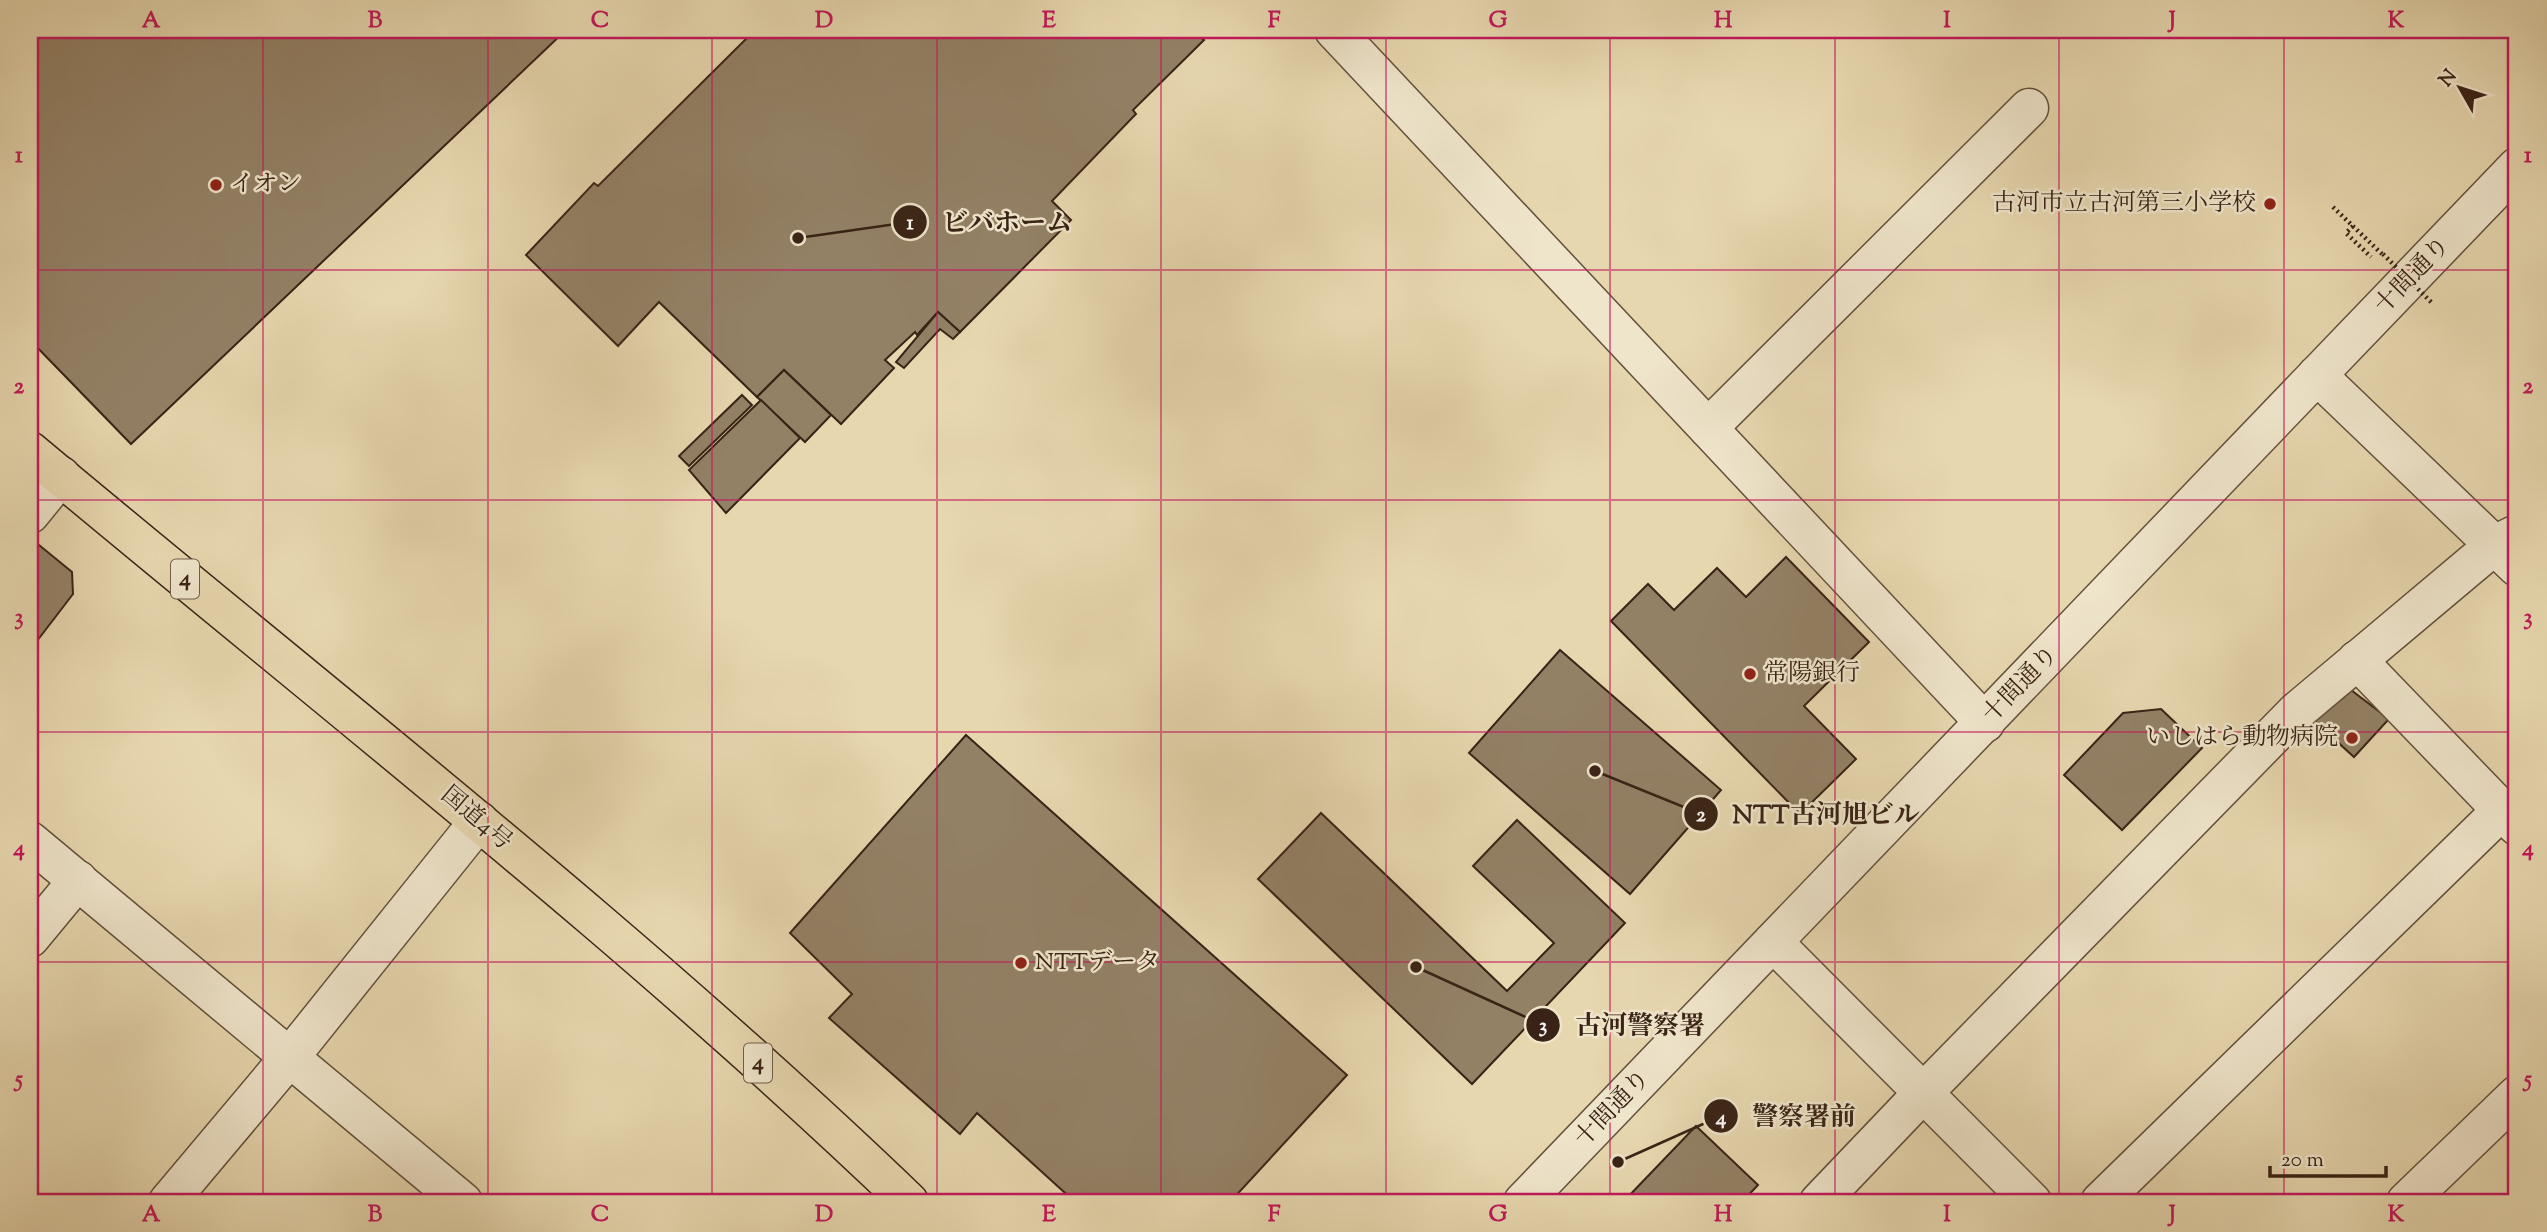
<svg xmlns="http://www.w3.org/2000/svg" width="2547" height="1232" font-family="'Sorts Mill Goudy','Noto Serif JP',serif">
  <rect width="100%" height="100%" fill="#e7d7af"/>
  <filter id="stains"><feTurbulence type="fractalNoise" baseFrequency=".00286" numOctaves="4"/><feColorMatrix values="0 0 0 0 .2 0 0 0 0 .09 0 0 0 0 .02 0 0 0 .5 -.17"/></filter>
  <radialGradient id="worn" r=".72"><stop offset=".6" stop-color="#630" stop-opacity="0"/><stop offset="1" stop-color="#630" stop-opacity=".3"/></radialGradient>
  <g fill="#938166" stroke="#392316" stroke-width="2">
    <path d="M 30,30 L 566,30 L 131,444 L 30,340 Z"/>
    <path d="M 755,30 L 1192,30 L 1204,40 L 1133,110 L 1136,114 L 1052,201 L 1071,220 L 960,332 L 938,312 L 917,335 L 915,332 L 885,360 L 894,368 L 841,424 L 784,370 L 757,397 L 659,302 L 618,346 L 526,255 L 594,183 L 598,186 Z"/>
    <path d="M 938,312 L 960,332 L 953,339 L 940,329 L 904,368 L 896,362 Z"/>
    <path d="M 784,370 L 831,415 L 805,442 L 757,397 Z"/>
    <path d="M 742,395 L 752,405 L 689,466 L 679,456 Z"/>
    <path d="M 761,400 L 800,438 L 726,513 L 689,470 Z"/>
    <path d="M 39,545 L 72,572 L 73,594 L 30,650 L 30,556 Z"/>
    <path d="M 1786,557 L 1869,642 L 1804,706 L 1856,759 L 1800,814 L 1611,621 L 1648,584 L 1674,610 L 1717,568 L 1746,597 Z"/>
    <path d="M 1560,650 L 1721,790 L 1630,894 L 1469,753 Z"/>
    <path d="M 2351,690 L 2389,719 L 2354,757 L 2311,718 Z"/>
    <path d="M 2161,709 L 2202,748 L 2122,830 L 2064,775 L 2123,713 Z"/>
    <path d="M 966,735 L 1347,1075 L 1230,1202 L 1075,1202 L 977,1113 L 960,1134 L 829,1018 L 852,994 L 790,933 Z"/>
    <path d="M 1321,813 L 1507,991 L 1554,943 L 1473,866 L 1517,820 L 1625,923 L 1472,1084 L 1258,879 Z"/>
    <path d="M 1696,1126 L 1758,1185 L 1742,1202 L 1623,1202 Z"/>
  </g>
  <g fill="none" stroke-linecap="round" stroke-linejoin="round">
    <g stroke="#64503c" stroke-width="41">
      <g id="minor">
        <path d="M 1334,30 L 1985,723"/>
        <path d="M 2317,375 L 2517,567"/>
        <path d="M 1708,428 L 2029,108"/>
        <path d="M 30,514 L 61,476"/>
        <path d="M 2357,660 L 2517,826"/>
        <path d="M 30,841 L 463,1202"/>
        <path d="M 30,938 L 78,880"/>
        <path d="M 1773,942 L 2032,1202"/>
        <path d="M 168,1202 L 289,1058 L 479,821"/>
        <path d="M 1523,1202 L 2517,167"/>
        <path d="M 1819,1202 L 1923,1093 L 2296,712 L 2496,544 L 2517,534"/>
        <path d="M 2100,1202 L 2502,810"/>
        <path d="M 2406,1202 L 2517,1095"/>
      </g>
    </g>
    <g stroke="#392316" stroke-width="41">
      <path id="highway" d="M 30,451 C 325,698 631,935 909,1202"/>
    </g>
    <g stroke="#392316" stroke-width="4.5" stroke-dasharray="2 3.5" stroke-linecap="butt">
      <path d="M 2333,207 L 2382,254"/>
      <path d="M 2353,226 L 2346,233 L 2371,257"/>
    </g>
    <use href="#minor" stroke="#efe5cb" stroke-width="38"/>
    <use href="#highway" stroke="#e7d7af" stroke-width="38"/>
    <path stroke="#392316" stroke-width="4.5" stroke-dasharray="2 3.5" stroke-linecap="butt" d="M 2383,254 L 2433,304"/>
  </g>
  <path fill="none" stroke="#c2185b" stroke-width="2" stroke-opacity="0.55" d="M 263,30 L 263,1202M 488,30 L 488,1202M 712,30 L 712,1202M 937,30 L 937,1202M 1161,30 L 1161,1202M 1386,30 L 1386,1202M 1610,30 L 1610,1202M 1835,30 L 1835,1202M 2059,30 L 2059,1202M 2284,30 L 2284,1202M 30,270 L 2517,270M 30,500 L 2517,500M 30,732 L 2517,732M 30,962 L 2517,962"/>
  <g fill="#8f2418" stroke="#efe5cb" stroke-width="2.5">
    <circle cx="216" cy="185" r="7"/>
    <circle cx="2270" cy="204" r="7"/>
    <circle cx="1750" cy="674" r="7"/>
    <circle cx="2352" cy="738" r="7"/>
    <circle cx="1021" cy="963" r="7"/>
  </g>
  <g text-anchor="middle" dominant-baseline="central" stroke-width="5" stroke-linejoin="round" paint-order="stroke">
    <g fill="#efe5cb" stroke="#705d4c" stroke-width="2">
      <rect x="171" y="559.5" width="28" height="39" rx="5"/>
      <rect x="744" y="1043.5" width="28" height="39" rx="5"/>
    </g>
    <g font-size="23" font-weight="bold" fill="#392316">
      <text x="185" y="579">4</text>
      <text x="758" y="1063">4</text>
    </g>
    <g font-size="24" fill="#392316" stroke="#efe5cb" text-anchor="start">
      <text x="230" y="185">イオン</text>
      <text x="2256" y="204" text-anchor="end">古河市立古河第三小学校</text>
      <text x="1764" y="674">常陽銀行</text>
      <text x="2338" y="738" text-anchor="end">いしはら動物病院</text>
      <text x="1035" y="963">NTTデータ</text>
    </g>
    <g font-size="24" fill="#392316" stroke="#efe5cb">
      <text transform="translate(2413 276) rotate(-46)">十間通り</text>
      <text transform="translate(2021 685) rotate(-46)">十間通り</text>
      <text transform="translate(476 819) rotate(40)">国道4号</text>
      <text transform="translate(1613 1109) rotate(-46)">十間通り</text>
    </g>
  </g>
  <path fill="none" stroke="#392316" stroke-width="2.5" d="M798 238L910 222M1595 771L1701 814M1416 967L1543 1025M1618 1162L1721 1116"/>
  <g fill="#392316" stroke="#efe5cb" stroke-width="2.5">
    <circle cx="798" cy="238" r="7"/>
    <circle cx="1595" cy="771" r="7"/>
    <circle cx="1416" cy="967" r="7"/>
    <circle cx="1618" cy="1162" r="7"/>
    <circle cx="910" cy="222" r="18"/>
    <circle cx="1701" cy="814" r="18"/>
    <circle cx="1543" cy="1025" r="18"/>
    <circle cx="1721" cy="1116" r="18"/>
  </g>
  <g font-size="21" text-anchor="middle" font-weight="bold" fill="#fff">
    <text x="910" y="229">1</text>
    <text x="1701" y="821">2</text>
    <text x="1543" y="1032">3</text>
    <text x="1721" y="1124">4</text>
  </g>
  <g font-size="26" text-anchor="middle" font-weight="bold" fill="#392316" stroke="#efe5cb" stroke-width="5" stroke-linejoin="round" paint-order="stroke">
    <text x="1007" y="231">ビバホーム</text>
    <text x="1826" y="823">NTT古河旭ビル</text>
    <text x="1640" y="1034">古河警察署</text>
    <text x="1804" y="1125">警察署前</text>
  </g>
  <rect width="2547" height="1232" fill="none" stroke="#e7d7af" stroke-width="77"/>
  <g transform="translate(2460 88) rotate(309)" stroke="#efe5cb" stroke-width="5" paint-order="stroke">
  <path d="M0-5L12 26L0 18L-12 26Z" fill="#392316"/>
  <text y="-10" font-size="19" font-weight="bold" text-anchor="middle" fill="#392316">N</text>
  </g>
  <path d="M2270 1166v10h116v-10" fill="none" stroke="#392316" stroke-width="3.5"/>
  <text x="2281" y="1166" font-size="21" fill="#392316" stroke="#efe5cb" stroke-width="5" paint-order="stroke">20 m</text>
  <rect x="38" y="38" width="2470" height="1156" fill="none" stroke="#c2185b" stroke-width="2.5"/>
  <g font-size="23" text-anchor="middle" font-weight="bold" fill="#c2185b">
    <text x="151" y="27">A</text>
    <text x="375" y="27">B</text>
    <text x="600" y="27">C</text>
    <text x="824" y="27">D</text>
    <text x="1049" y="27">E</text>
    <text x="1274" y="27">F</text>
    <text x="1498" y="27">G</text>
    <text x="1723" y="27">H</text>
    <text x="1947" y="27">I</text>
    <text x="2172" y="27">J</text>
    <text x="2396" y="27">K</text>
    <text x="19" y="162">1</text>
    <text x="2528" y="162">1</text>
    <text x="19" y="393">2</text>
    <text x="2528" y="393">2</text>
    <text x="19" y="624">3</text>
    <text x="2528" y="624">3</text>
    <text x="19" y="855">4</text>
    <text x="2528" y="855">4</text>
    <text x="19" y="1086">5</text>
    <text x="2528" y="1086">5</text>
    <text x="151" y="1221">A</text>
    <text x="375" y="1221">B</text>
    <text x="600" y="1221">C</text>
    <text x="824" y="1221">D</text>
    <text x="1049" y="1221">E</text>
    <text x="1274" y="1221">F</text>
    <text x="1498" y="1221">G</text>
    <text x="1723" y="1221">H</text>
    <text x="1947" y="1221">I</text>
    <text x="2172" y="1221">J</text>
    <text x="2396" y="1221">K</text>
  </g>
  <rect width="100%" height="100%" filter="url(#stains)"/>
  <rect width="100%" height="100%" fill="url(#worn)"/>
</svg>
